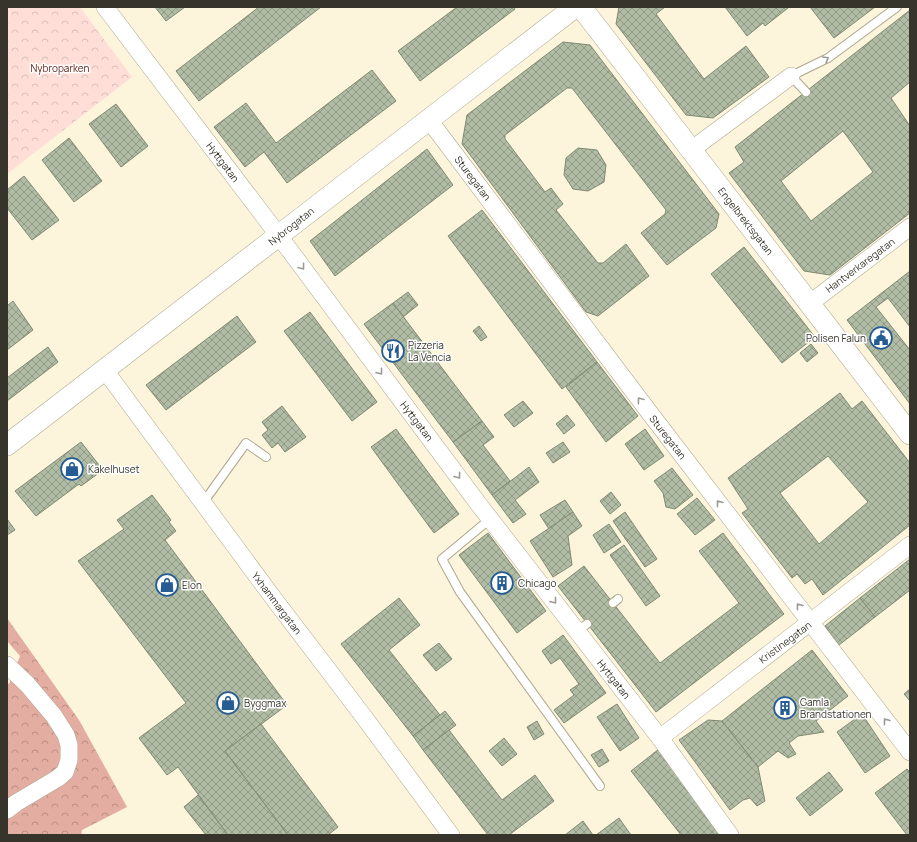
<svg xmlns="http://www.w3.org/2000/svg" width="917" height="842" font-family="Manrope,sans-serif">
  <defs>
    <pattern id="forest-crowns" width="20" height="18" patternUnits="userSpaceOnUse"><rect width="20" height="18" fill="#e4ada1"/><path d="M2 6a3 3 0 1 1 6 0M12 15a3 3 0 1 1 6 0" fill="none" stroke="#ba8e83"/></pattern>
    <pattern id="park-crowns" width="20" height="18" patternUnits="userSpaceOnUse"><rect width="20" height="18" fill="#feded7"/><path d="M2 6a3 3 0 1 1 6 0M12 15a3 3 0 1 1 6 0" fill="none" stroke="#dabfb9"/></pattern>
    <pattern id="building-cross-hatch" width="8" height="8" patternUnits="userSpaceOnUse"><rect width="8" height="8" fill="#b1bca4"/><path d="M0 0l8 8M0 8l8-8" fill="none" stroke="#919a86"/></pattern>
  </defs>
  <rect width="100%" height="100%" fill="#fcf5db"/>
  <path fill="url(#forest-crowns)" d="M 7,618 L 79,720 L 127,807 L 82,830 L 81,835 L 7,835 L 7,683 L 9,684 L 20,656 L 7,641 Z"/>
  <path fill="url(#park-crowns)" d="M 7,7 L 80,7 L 132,77 L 7,174 Z"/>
  <g fill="url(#building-cross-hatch)" stroke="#808973" fill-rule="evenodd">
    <path d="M 155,7 L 185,7 L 166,21 Z"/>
    <path d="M 259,7 L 321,7 L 199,101 L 176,71 Z"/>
    <path d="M 457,7 L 514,7 L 515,9 L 420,81 L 398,51 Z"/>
    <path d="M 619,7 L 665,7 L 656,14 L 704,79 L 746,46 L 769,77 L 713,118 L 686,115 L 616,24 Z"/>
    <path d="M 725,7 L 787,7 L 788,8 L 765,26 L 763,23 L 747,36 Z"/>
    <path d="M 810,7 L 875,7 L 834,38 Z"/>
    <path d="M 910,10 L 910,82 L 891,98 L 910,126 L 910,213 L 830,275 L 804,271 L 729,173 L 744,162 L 735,147 ZM 843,131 L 873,172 L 811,221 L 781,181 Z"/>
    <path d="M 563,42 L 590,45 L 719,214 L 716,228 L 667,265 L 641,233 L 665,214 L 666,210 L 572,88 L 567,88 L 505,135 L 505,139 L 545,192 L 551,188 L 563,204 L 556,210 L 598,263 L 603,263 L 626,244 L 649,276 L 598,316 L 586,312 L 462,144 L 467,115 Z"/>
    <path d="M 372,70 L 396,101 L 287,183 L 264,152 L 245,167 L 214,127 L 246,103 L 276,143 Z"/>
    <path d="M 116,104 L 148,146 L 121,167 L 89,124 Z"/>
    <path d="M 69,138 L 102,181 L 74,202 L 42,160 Z"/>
    <path d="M 578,148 L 597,150 L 606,165 L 604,182 L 588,191 L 573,189 L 564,175 L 566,158 Z"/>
    <path d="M 427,149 L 453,185 L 335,276 L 310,241 Z"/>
    <path d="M 24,176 L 59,220 L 32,240 L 7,208 L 7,190 Z"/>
    <path d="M 482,210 L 597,362 L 562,389 L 448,236 Z"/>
    <path d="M 744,247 L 815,337 L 782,363 L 711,274 Z"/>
    <path d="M 910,271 L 910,327 L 888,298 L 876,307 L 910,350 L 910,404 L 847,320 Z"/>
    <path d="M 408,292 L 418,305 L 403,317 L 393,303 Z"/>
    <path d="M 13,301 L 33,330 L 7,350 L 7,306 Z"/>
    <path d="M 393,303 L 482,421 L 453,442 L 364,324 Z"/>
    <path d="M 310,312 L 377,402 L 352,421 L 284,331 Z"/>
    <path d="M 237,316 L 256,342 L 166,410 L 146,385 Z"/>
    <path d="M 479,326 L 487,337 L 481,341 L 473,331 Z"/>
    <path d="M 811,344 L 818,353 L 807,362 L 800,353 Z"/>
    <path d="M 48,347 L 58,362 L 7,401 L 7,378 Z"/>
    <path d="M 597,362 L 638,416 L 606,442 L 566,387 Z"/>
    <path d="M 840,393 L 852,409 L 862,401 L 910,463 L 910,525 L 823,595 L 812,579 L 805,584 L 797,574 L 792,578 L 742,513 L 748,509 L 728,478 ZM 828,456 L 868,502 L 819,544 L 780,493 Z"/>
    <path d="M 523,401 L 533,413 L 514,427 L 504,415 Z"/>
    <path d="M 282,406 L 306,437 L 285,452 L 278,443 L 272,448 L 262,435 L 268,430 L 262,422 Z"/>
    <path d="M 567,415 L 575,425 L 564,434 L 556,424 Z"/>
    <path d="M 482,421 L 494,437 L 483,445 L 510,481 L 492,495 L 453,442 Z"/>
    <path d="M 396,429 L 459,514 L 434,533 L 371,447 Z"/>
    <path d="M 645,429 L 664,456 L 644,470 L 625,444 Z"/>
    <path d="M 81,442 L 103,470 L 81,486 L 79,484 L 36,516 L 15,491 Z"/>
    <path d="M 563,442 L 570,452 L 553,463 L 546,453 Z"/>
    <path d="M 529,467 L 539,482 L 515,500 L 526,514 L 513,523 L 492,495 Z"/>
    <path d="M 672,468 L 693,495 L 675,509 L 666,507 L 663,493 L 654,481 Z"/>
    <path d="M 611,492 L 621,505 L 610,514 L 600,501 Z"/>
    <path d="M 152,495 L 171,520 L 169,522 L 176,531 L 165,540 L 287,705 L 225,751 L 288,835 L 228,835 L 178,767 L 167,775 L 139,738 L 186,703 L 78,561 L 124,529 L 117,520 Z"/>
    <path d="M 697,498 L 715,520 L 695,535 L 677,514 Z"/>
    <path d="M 565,500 L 573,512 L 549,529 L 540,515 Z"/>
    <path d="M 573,512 L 582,526 L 568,536 L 572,565 L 553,577 L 530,541 Z"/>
    <path d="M 625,512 L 657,559 L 645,567 L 613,521 Z"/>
    <path d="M 7,519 L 15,530 L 7,535 Z"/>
    <path d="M 609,524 L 621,542 L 604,553 L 593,535 Z"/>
    <path d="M 488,533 L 546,611 L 517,633 L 459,555 Z"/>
    <path d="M 723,533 L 784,614 L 656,712 L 558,586 L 584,566 L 660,663 L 739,603 L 699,551 Z"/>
    <path d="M 624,545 L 660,596 L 646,606 L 610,555 Z"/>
    <path d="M 910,559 L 910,590 L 875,617 L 860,598 Z"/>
    <path d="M 399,598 L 420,625 L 389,650 L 440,715 L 413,736 L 341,644 Z"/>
    <path d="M 860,598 L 875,617 L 839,645 L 825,626 Z"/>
    <path d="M 563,635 L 606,693 L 564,723 L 554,710 L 574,695 L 570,690 L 579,684 L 560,658 L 551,664 L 542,651 Z"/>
    <path d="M 439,643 L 452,659 L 436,671 L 423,655 Z"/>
    <path d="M 812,650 L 848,696 L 816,721 L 824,732 L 798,736 L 789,743 L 796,754 L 788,758 L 778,751 L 758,767 L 722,721 Z"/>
    <path d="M 910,689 L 910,701 L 904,694 Z"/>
    <path d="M 617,704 L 639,738 L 620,751 L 597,717 Z"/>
    <path d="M 445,711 L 456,725 L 423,750 L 413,736 Z"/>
    <path d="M 862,714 L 890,756 L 865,773 L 837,732 Z"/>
    <path d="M 708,720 L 722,721 L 758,767 L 765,801 L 757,806 L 750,798 L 743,800 L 730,810 L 679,740 Z"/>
    <path d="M 537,721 L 544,734 L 534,740 L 527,727 Z"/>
    <path d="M 261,724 L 338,827 L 328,835 L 288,835 L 225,751 Z"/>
    <path d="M 449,730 L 502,800 L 535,775 L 554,801 L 509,835 L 488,835 L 423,750 Z"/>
    <path d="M 504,738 L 517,754 L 502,766 L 489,751 Z"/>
    <path d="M 602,749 L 609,761 L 599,767 L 591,755 Z"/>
    <path d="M 659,749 L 722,830 L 715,835 L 681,835 L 631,771 Z"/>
    <path d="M 907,769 L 910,772 L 910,835 L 907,835 L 875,793 Z"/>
    <path d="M 829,772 L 843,790 L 810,816 L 796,798 Z"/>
    <path d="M 198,795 L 228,835 L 206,835 L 184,807 Z"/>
    <path d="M 619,818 L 631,835 L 596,835 Z"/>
    <path d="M 583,821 L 593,835 L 565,835 Z"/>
  </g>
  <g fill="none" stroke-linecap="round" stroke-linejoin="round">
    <g stroke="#aea78f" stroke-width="10">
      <g id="service">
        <path d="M 806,92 L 791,76 L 828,58 L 897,7"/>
        <path d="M 203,503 L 246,443 L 266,457"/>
        <path d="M 490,519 L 442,559 L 460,592 L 600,786"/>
        <path d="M 613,603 L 618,599"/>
        <path d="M 577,631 L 587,624"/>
      </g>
    </g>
    <g stroke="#aea78f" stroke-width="18">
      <g id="minor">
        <path d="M 105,7 L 279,236 L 480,506 L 660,738 L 730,835"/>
        <path d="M 429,120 L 649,412 L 910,752"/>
        <path d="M 691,150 L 791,76"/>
        <path d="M 809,304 L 910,227"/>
        <path d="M 104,369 L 274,599 L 364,717 L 451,835"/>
        <path d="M 7,665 L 27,684 L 54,716 L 66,735 L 69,745 L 69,760 L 65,772 L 58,778 L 16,803 L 7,810"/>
        <path d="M 660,738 L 910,545"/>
      </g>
    </g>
    <g stroke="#aea78f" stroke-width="22">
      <g id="tertiary">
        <path d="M 581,7 L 910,434"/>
        <path d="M 7,445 L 575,7"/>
      </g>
    </g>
    <use href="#service" stroke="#fff" stroke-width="8"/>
    <use href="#minor" stroke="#fff" stroke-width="17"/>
    <use href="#tertiary" stroke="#fff" stroke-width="21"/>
  </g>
  <defs><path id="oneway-chevron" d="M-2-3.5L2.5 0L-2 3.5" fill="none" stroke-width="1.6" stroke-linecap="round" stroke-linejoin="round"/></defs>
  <g stroke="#9b9a95">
    <use href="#oneway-chevron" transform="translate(826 59) rotate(-30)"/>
    <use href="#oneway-chevron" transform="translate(302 267) rotate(53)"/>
    <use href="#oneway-chevron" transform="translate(380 372) rotate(53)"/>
    <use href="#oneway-chevron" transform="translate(640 400) rotate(-127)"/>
    <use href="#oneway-chevron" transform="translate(458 476) rotate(53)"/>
    <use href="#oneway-chevron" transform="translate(719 503) rotate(-128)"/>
    <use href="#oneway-chevron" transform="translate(554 601) rotate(52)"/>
    <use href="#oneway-chevron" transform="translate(799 606) rotate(-128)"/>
    <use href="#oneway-chevron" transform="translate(886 721) rotate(-128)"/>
  </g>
  <defs>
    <g id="civic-ring" transform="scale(1.15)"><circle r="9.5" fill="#fff" stroke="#255c94" stroke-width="1.5"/><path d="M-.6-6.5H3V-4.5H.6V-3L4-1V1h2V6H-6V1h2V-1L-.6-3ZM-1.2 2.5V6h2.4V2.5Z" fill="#255c94"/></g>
    <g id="restaurant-ring" transform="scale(1.15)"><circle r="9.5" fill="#fff" stroke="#255c94" stroke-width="1.5"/><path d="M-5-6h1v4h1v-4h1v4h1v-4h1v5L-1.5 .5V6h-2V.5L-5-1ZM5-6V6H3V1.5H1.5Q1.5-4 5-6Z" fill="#255c94"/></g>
    <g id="shop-ring" transform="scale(1.15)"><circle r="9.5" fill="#fff" stroke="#255c94" stroke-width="1.5"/><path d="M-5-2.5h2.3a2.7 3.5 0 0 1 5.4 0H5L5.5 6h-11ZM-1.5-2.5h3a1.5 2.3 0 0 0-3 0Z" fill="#255c94"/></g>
    <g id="building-ring" transform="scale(1.15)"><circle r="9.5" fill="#fff" stroke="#255c94" stroke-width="1.5"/><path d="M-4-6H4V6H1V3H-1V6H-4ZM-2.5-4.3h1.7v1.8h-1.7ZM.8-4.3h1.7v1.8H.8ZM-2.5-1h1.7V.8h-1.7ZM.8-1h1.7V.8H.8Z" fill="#255c94"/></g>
  </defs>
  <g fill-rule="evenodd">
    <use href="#civic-ring" x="881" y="338"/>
    <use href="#restaurant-ring" x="393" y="351"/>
    <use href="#shop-ring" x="72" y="469"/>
    <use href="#building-ring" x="502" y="583"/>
    <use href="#shop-ring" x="167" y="585"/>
    <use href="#shop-ring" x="228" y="703"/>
    <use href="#building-ring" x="785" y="708"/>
  </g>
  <g text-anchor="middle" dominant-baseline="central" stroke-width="3" stroke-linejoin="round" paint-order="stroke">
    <g font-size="10" fill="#5e1d11" stroke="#fff">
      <text x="60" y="68">Nybroparken</text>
    </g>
    <g font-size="10" fill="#37352b" stroke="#fff">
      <text transform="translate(223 162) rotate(53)">Hyttgatan</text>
      <text transform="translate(473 178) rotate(53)">Sturegatan</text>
      <text transform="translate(746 221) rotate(52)">Engelbrektsgatan</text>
      <text transform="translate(291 226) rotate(-38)">Nybrogatan</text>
      <text transform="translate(860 265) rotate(-37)">Hantverkaregatan</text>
      <text transform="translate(417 421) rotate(53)">Hyttgatan</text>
      <text transform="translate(668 437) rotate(52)">Sturegatan</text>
      <text transform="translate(277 603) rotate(53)">Yxhammargatan</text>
      <text transform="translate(785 642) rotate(-37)">Kristinegatan</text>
      <text transform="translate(614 679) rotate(52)">Hyttgatan</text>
    </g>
    <g font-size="10" fill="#37352b" stroke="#fff" text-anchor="start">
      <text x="866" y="338" text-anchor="end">Polisen Falun</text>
      <text x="408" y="345">Pizzeria<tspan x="408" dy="12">La Vencia</tspan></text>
      <text x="88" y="469">Kakelhuset</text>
      <text x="518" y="583">Chicago</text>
      <text x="182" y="585">Elon</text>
      <text x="800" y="702">Gamla<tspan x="800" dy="12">Brandstationen</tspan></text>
      <text x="244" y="703">Byggmax</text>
    </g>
  </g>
  <rect width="917" height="842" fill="none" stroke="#37352b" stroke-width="16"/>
</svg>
